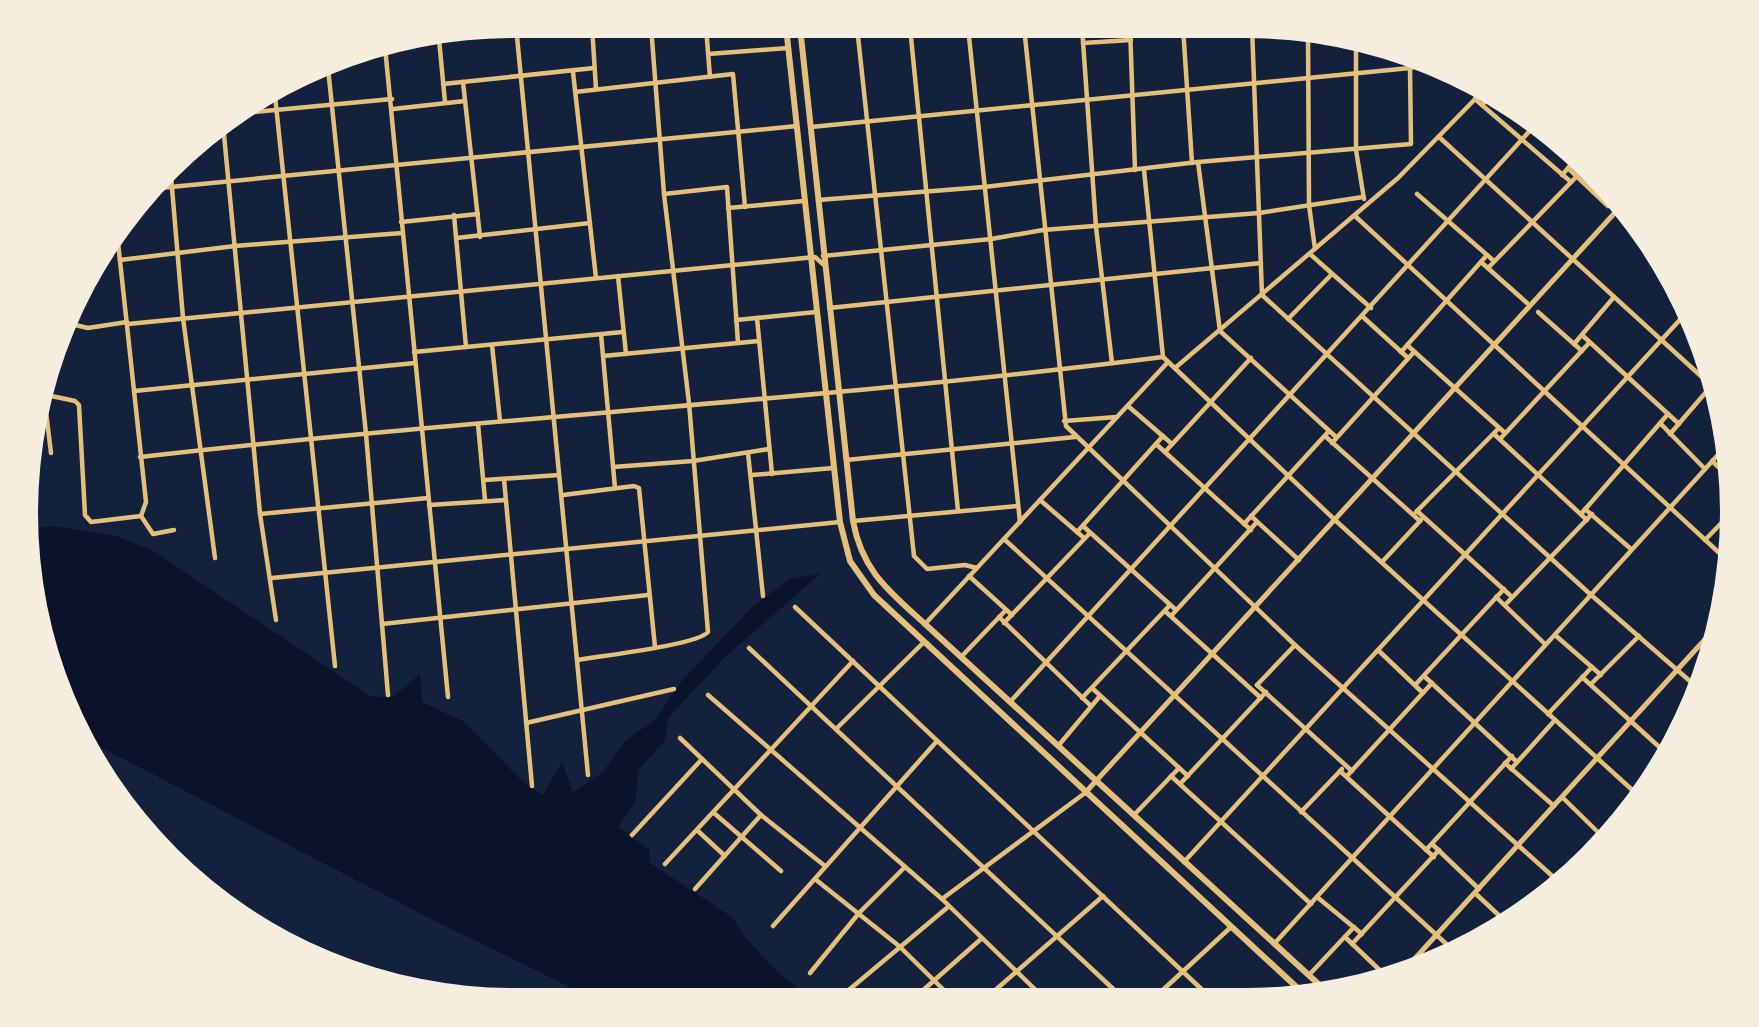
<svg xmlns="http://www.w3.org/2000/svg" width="1759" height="1027" font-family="'DejaVu Sans',sans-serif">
  <rect width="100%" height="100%" fill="#14213d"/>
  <path fill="#0b132b" d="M 54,526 L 116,536 L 152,550 L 370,696 L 392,698 L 420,674 L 422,702 L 463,721 L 522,781 L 543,795 L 562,762 L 573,792 L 603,772 L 625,741 L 656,719 L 680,683 L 751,608 L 790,579 L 820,574 L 723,659 L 668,718 L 665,740 L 639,770 L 635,803 L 618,827 L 649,849 L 650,863 L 732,917 L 746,939 L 778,972 L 813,1000 L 582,1000 L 576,990 L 427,917 L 91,742 L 52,670 L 29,529 Z"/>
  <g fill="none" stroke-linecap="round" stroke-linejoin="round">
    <g stroke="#e5c07b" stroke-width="4.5">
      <path d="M 516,26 L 588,775"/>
      <path d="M 592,26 L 596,89"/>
      <path d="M 706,27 L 710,77"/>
      <path d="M 857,27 L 914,556 L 927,569 L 965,565 L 977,568"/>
      <path d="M 910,27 L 958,511"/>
      <path d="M 968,27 L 1020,522"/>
      <path d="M 1024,27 L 1066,426 L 1295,645 L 1559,882"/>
      <path d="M 1082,27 L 1096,227 L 1112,363"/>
      <path d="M 1130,27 L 1135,170"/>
      <path d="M 1183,27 L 1192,163"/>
      <path d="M 1252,27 L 1262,295 L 1590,594 L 1699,689"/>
      <path d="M 1308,33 L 1309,205 L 1315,249"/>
      <path d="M 439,39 L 445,102"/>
      <path d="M 1083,43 L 1131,40"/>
      <path d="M 1356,43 L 1356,150 L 1364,199"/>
      <path d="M 385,47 L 448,697"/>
      <path d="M 708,54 L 788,48"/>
      <path d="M 328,68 L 366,434 L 388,695"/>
      <path d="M 573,72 L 596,278"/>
      <path d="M 463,82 L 480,237"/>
      <path d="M 443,84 L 594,68"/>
      <path d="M 575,92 L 733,74 L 745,207"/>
      <path d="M 275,96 L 335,666"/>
      <path d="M 1475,99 L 1571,182"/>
      <path d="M 1482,105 L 1490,96"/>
      <path d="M 393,109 L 465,101"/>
      <path d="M 243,113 L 392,99"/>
      <path d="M 223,124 L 260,514 L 276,620"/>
      <path d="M 811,127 L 1410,68 L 1426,64"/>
      <path d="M 1439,137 L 1714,388"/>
      <path d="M 1198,162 L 1220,331 L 1336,437"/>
      <path d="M 1568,168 L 1608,206"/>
      <path d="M 1144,170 L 1163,357"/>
      <path d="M 1562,175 L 1577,158"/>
      <path d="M 171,176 L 183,318 L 215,558"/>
      <path d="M 160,188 L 797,126"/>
      <path d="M 664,194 L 727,187 L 738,343"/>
      <path d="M 1417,194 L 1494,261"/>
      <path d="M 818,200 L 984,187 L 1198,162 L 1411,144 L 1410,68"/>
      <path d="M 728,208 L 804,201"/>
      <path d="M 454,215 L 466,347"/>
      <path d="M 1355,216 L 1728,561"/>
      <path d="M 1621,218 L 1652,245"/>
      <path d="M 401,222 L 478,214"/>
      <path d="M 456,238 L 590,223"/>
      <path d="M 1310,254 L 1371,308"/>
      <path d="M 823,256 L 991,239 L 1043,230 L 1259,213 L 1363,197"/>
      <path d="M 120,260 L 235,246 L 402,233"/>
      <path d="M 1481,262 L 1527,303"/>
      <path d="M 1661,262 L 1663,266"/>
      <path d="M 1488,268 L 1577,176"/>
      <path d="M 618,276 L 626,354"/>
      <path d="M 829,308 L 1261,263"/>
      <path d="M 1538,312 L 1582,351"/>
      <path d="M 1363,317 L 1408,358"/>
      <path d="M 757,318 L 772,474"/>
      <path d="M 1288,319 L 1332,274"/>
      <path d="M 736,320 L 816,312"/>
      <path d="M 71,324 L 88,328 L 127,322"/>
      <path d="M 128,324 L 815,257 L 824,265"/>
      <path d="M 601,334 L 615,488"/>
      <path d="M 1582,335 L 1679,424"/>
      <path d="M 1574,344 L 1614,297"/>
      <path d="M 492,345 L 500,421"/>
      <path d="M 1407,345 L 1505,433"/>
      <path d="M 414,352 L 623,332"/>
      <path d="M 1401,352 L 1487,255"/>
      <path d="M 603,356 L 759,341"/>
      <path d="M 1163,357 L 1335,520 L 1640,797"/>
      <path d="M 1175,368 L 1398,178 L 1482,92"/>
      <path d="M 134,391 L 415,363"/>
      <path d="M 42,394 L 75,401 L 79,405 L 85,515 L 91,522 L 141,516 L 146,502 L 117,233"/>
      <path d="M 44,395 L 51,453"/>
      <path d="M 1128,406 L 1172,444"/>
      <path d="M 1064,421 L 1117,417"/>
      <path d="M 1660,423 L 1705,469"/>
      <path d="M 478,424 L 485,500"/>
      <path d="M 1494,434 L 1587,520"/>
      <path d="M 1670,434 L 1712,385"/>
      <path d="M 1325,436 L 1420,521"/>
      <path d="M 1500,439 L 1589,343"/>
      <path d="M 1332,443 L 1414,352"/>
      <path d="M 1156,444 L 1251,530"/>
      <path d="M 1165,452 L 1251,358"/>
      <path d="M 748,453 L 763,596"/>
      <path d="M 140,457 C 481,418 823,400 1163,357"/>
      <path d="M 846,460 L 1075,437"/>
      <path d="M 1712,461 L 1729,477"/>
      <path d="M 613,467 L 693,461 L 769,449"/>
      <path d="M 752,475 L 833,468"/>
      <path d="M 504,479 L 532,786"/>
      <path d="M 485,480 L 559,475"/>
      <path d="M 563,495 L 634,486 L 639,488 L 655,647"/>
      <path d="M 1040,500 L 1084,538"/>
      <path d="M 429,505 L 506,500"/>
      <path d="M 1585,509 L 1631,549"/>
      <path d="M 1417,511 L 1512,597"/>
      <path d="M 1416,512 L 1499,428"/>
      <path d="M 260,514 L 428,498"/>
      <path d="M 1581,514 L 1668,414"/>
      <path d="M 141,516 L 153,534 L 174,530"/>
      <path d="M 1251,516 L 1299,560"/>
      <path d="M 853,521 L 1018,506"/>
      <path d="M 1244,524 L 1329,431"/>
      <path d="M 1083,526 L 1176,610"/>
      <path d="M 1077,532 L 1163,436"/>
      <path d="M 1004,539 L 1454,951"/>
      <path d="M 1705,540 L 1733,511"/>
      <path d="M 1382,562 L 1421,520"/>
      <path d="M 969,576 L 1012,615"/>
      <path d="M 272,578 L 840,522"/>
      <path d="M 1496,597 L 1545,644"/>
      <path d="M 1505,605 L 1592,514"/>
      <path d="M 795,607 L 1213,1000"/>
      <path d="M 1165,611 L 1261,698"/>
      <path d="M 1171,616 L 1257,522"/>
      <path d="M 999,617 L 1091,706"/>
      <path d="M 1004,623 L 1090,533"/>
      <path d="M 382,624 L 648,595"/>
      <path d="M 925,624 L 1168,362"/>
      <path d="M 1555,635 L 1601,675"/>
      <path d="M 749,648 L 1125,1000"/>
      <path d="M 1378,650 L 1423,693"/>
      <path d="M 961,657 L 1006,610"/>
      <path d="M 577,660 C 599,656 698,645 708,632 L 689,403 L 664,194 L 651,26"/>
      <path d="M 1424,676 L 1517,762"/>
      <path d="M 1582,677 L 1667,754"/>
      <path d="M 1591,684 L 1639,636"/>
      <path d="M 1257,685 L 1352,771"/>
      <path d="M 1257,685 L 1295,645"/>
      <path d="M 1415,685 L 1504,589"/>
      <path d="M 1092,688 L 1188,776"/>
      <path d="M 708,695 L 942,899 L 1046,1000"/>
      <path d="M 1082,698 L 1170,605"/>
      <path d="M 1010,702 L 1536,124"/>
      <path d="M 1548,714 L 1592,667"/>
      <path d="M 526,723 L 674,689"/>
      <path d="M 836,729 L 924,642"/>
      <path d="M 680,738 L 761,815 L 825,866"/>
      <path d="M 1058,746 L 1100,696"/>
      <path d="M 1505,763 L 1554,806"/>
      <path d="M 1511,769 L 1555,720"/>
      <path d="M 1340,771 L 1434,857"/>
      <path d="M 1171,776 L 1311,904"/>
      <path d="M 1347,776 L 1432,683"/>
      <path d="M 1180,784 L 1266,692"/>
      <path d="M 1562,797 L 1605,839"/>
      <path d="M 1301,812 L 1342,769"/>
      <path d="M 714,813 L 781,871"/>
      <path d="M 1134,815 L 1179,768"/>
      <path d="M 698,831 L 725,856"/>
      <path d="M 632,835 L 702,759"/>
      <path d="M 1593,840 L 1599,847"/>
      <path d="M 1432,844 L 1479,889"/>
      <path d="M 1426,850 L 1512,756"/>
      <path d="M 1184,862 L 1687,312"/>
      <path d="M 665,864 L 853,661"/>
      <path d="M 815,879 L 899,946 L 954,1000"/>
      <path d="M 695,889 L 761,815"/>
      <path d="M 1475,893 L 1506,922"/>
      <path d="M 1317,897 L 1362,934"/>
      <path d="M 1540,897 L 1599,833"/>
      <path d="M 942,899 L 1085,793"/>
      <path d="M 773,926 L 937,741"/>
      <path d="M 1345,937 L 1388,978"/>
      <path d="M 1274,944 L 1726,446"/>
      <path d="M 1352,944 L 1439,850"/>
      <path d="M 810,973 L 859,913 L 905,867"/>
      <path d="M 1309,975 L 1354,927"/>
      <path d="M 838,999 L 948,907"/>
      <path d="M 912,1000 L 981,939"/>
      <path d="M 984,1000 L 1103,896"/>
      <path d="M 1152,1000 L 1231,927"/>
    </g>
    <g stroke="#e5c07b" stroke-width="5">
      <path d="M 1085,793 L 1621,206"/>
      <path d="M 1400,975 L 1718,625"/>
    </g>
    <g stroke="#e5c07b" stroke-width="6">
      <path d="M 786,27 L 840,522 L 850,561 L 874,595 L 1304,994"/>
      <path d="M 800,27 L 853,521 C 862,571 889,591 925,624 L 1325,990"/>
    </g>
  </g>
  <path d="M0 0H1759V1027H0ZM513 38H1245A475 475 0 0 1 1720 513V513A475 475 0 0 1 1245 988H513A475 475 0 0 1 38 513V513A475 475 0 0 1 513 38Z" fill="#f5edde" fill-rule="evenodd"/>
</svg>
